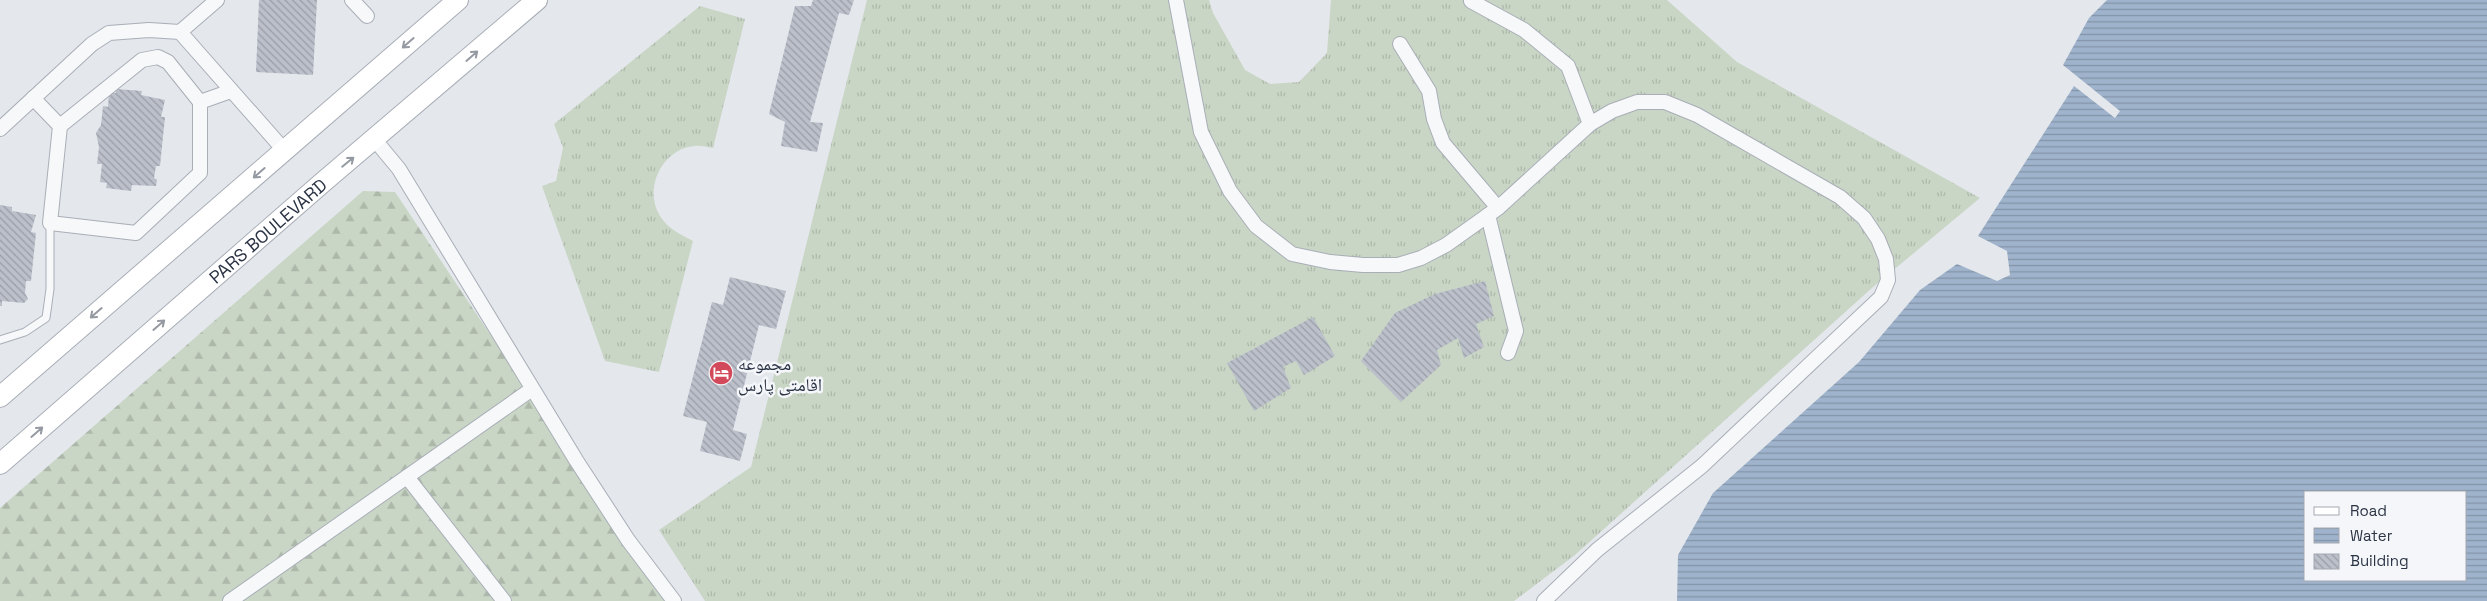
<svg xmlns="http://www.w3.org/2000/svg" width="2487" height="601" font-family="'Space Grotesk','Noto Naskh Arabic',sans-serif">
  <defs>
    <pattern id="grass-tufts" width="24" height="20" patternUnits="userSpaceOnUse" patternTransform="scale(1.25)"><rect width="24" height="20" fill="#c9d6c5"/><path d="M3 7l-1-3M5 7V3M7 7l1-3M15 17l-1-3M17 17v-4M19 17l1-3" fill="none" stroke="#adb8ab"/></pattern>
    <pattern id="forest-firs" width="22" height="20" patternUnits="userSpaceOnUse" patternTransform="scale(1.25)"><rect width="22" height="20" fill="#c9d6c5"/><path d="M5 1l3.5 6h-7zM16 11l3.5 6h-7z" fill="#adb8ab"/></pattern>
    <pattern id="water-rules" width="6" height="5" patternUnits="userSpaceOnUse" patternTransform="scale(1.25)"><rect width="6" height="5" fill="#9fb4cc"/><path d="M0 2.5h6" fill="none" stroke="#8293a7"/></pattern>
    <pattern id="building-back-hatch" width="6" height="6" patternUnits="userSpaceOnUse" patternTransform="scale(1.25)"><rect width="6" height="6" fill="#bbc0ca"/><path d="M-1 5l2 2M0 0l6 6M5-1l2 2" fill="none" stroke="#989da6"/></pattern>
  </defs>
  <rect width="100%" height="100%" fill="#e4e7ec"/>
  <g fill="url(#grass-tufts)">
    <path d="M 867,0 L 1209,0 L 1213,13 L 1245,70 L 1270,84 L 1299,82 L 1327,53 L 1331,0 L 1667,0 L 1737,62 L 1980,198 L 1873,287 L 1575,555 L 1514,601 L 705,601 L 659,530 L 751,467 Z"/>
    <path d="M 700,6 L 745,19 L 713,148 C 707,147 700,145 694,146 C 662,149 643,189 660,216 C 668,229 680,234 693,241 L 659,372 L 605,361 L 542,186 L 556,181 L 563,148 L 554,124 Z"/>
  </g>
  <path fill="url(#forest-firs)" d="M 363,191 L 395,192 L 668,601 L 0,601 L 0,508 Z"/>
  <path fill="url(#water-rules)" fill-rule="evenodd" d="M 2107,0 L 2487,0 L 2487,601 L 1677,601 L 1678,555 L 1713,493 L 1859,362 L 1920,290 L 1957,264 L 1997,281 L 2010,275 L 2007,251 L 1978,236 L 2074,86 L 2115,118 L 2120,111 L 2063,65 L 2089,18 ZM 2306,492 L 2466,492 L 2466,580 L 2306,580 Z"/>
  <g fill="url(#building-back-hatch)">
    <path d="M 259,0 L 317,0 L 313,75 L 256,72 Z"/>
    <path d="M 813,0 L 854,0 L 849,15 L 839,13 L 810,122 L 823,123 L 817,152 L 781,146 L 785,122 L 769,114 L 795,6 L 811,6 Z"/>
    <path d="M 116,89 L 142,91 L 141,95 L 165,100 L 161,117 L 165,117 L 160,166 L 156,166 L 154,178 L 157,180 L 156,186 L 132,185 L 131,191 L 106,188 L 107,183 L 100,182 L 102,164 L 97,164 L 99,147 L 96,133 L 101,125 L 103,106 L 108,107 L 109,92 L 116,93 Z"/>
    <path d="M 0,205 L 12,207 L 12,211 L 36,215 L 31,232 L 36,233 L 31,281 L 26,281 L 25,293 L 28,299 L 24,303 L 2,301 L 2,306 L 0,306 Z"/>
    <path d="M 730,277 L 786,291 L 776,329 L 759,325 L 733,430 L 747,434 L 740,461 L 700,451 L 707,422 L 683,416 L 712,302 L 723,305 Z"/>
    <path d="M 1485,281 L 1494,316 L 1476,324 L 1484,347 L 1464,358 L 1458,338 L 1437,350 L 1441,365 L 1401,402 L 1361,361 L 1395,313 L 1435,294 Z"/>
    <path d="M 1313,317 L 1335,356 L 1304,375 L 1296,361 L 1283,367 L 1291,388 L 1254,411 L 1227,363 Z"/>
  </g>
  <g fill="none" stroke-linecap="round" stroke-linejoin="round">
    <g stroke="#a9aeb7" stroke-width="9">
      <path id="lane" d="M 0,340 L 25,332 L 46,318 L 50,289 L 50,223"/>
    </g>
    <g stroke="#a9aeb7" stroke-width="16">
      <g id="street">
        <path d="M 352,0 L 367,16"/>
        <path d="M 1176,0 L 1201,132 L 1230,191 L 1256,226 L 1292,254 L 1330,262 L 1363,265 L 1398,265 L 1421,258 L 1446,245 L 1498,208 L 1590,124 L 1612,111 L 1637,102 L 1665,102 L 1697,115 L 1840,197 L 1864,218 L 1878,239 L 1886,259 L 1888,280 L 1881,297 L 1702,466 L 1597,550 L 1544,601"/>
        <path d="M 1471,1 L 1524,30 L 1568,66 L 1590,124"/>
        <path d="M 180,32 L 284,150"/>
        <path d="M 1400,44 L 1429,91 L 1434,119 L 1443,143 L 1498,208"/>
        <path d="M 33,98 L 60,126"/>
        <path d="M 200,102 L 168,62 L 158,57 L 142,60 L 60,126 L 50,223 L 136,233 L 200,173 L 200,102 L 231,91"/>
        <path d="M 0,129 L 92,44 L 109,33 L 149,30 L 180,32 L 217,0"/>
        <path d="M 375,140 L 399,169 L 576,460 L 628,540 L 674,601"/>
        <path d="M 1488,215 L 1516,331 L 1508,353"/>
        <path d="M 407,477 L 504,601"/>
        <path d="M 230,601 L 532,389"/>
      </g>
    </g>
    <g stroke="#a9aeb7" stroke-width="22">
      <g id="secondary">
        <path d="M 0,397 L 458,0"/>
        <path id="s1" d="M 0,464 L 322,183 L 537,0"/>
      </g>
    </g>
    <use href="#lane" stroke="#f7f8fa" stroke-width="7"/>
    <use href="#street" stroke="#f7f8fa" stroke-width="14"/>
    <use href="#secondary" stroke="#fff" stroke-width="20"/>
  </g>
  <defs><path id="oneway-shaft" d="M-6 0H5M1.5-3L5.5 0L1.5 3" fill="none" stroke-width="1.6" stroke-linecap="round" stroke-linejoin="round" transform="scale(1.25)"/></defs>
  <g stroke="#959aa2">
    <use href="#oneway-shaft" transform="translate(408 43) rotate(139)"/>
    <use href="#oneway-shaft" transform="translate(472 56) rotate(-41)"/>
    <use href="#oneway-shaft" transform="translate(348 162) rotate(-39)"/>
    <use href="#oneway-shaft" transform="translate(259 173) rotate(139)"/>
    <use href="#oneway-shaft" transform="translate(96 313) rotate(139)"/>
    <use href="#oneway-shaft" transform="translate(159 325) rotate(-41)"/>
    <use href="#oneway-shaft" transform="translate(37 432) rotate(-41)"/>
  </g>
  <defs>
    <g id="hotel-disc" transform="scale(1.25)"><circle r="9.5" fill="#d1495b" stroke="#f4f6f9"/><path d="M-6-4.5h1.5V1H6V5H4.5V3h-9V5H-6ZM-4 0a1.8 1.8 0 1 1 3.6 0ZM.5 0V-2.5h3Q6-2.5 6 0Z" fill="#fff"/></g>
  </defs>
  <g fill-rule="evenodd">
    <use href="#hotel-disc" x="721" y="373"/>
  </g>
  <g text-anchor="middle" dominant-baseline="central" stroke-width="5" stroke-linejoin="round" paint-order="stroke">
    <g font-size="18" fill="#2b3445" stroke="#f4f6f9">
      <text stroke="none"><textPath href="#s1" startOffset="355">PARS BOULEVARD</textPath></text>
    </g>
    <g font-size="18" fill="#2b3445" stroke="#f4f6f9" text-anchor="start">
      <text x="738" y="363">مجموعه<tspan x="738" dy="21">اقامتی پارس</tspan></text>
    </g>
  </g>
  <rect x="2304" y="491" width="162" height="90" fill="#f4f6f9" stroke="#a4a8b1"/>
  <rect x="2314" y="507" width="25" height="8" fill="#ffffff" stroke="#a4a8b1"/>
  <text x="2350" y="516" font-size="15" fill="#2b3445">Road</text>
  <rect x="2314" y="528" width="25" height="15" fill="url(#water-rules)" stroke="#a4a8b1"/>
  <text x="2350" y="541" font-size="15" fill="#2b3445">Water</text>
  <rect x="2314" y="554" width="25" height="15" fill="url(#building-back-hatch)" stroke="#a4a8b1"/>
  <text x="2350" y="566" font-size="15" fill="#2b3445">Building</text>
</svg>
